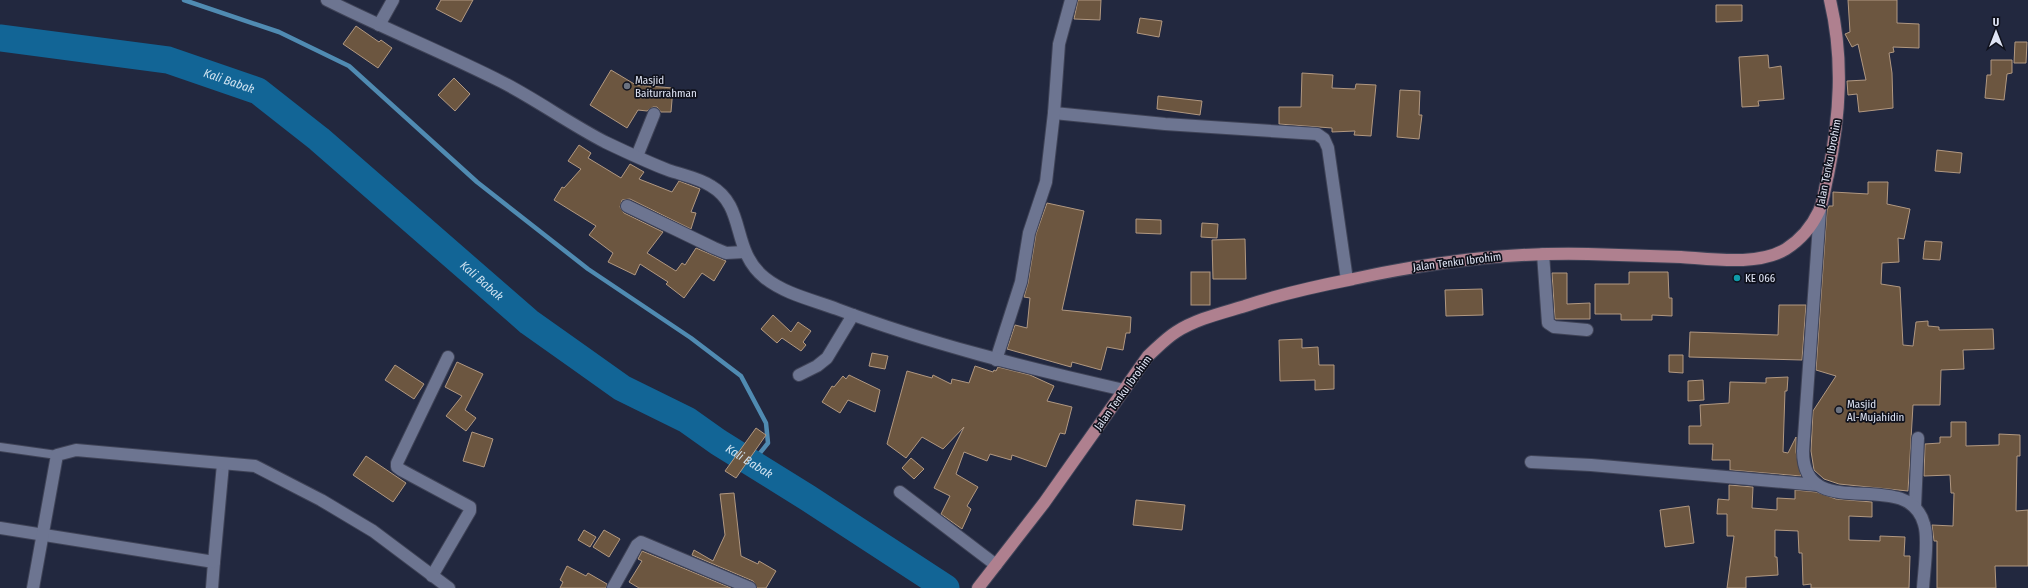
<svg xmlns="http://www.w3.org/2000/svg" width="2028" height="588" font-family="'Fira Sans Condensed',sans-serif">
  <rect width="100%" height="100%" fill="#22283f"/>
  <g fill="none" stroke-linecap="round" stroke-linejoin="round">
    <path stroke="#508bb2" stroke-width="4.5" d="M 184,0 L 279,32 L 349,66 L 477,182 L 588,269 L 691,338 L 741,376 L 766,423 L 768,443 L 752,463"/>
    <path stroke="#126596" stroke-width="27" id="s1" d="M 0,38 L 168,60 L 258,91 L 319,139 L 529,322 L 577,356 L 622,388 L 687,420 L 718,442 L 808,498 L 946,588"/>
  </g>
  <g fill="#6c5640" stroke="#b19881">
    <path d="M 441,0 L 473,0 L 461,22 L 436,9 Z"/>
    <path d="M 1078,0 L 1101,0 L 1100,20 L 1074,19 Z"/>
    <path d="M 1848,0 L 1897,0 L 1897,23 L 1919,24 L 1919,48 L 1893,47 L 1894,52 L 1889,53 L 1892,73 L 1893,108 L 1859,112 L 1857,94 L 1848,95 L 1847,81 L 1866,80 L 1858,44 L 1852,47 L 1845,34 L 1850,32 Z"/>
    <path d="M 1716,5 L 1742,5 L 1742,21 L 1716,22 Z"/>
    <path d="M 1140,18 L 1162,21 L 1159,37 L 1137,33 Z"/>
    <path d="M 356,26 L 379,42 L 381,40 L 392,48 L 378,68 L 343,44 Z"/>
    <path d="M 2015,42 L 2027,42 L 2026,63 L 2014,63 Z"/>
    <path d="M 1768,55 L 1769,68 L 1781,66 L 1784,99 L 1758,101 L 1759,106 L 1742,107 L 1739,57 Z"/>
    <path d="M 1991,60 L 2012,60 L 2012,73 L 2007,74 L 2004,100 L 1985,98 L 1987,75 L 1991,75 Z"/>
    <path d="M 611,70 L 636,85 L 673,88 L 671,112 L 661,112 L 657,107 L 653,107 L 647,111 L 638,110 L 627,128 L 590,105 Z"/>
    <path d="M 1302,73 L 1333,75 L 1332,88 L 1355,89 L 1356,84 L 1376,85 L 1371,136 L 1354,135 L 1355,131 L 1332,132 L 1332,128 L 1279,124 L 1279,107 L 1301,107 Z"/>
    <path d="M 454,78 L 470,94 L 455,111 L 438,95 Z"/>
    <path d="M 1400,90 L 1420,91 L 1419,115 L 1422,115 L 1419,139 L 1397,137 Z"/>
    <path d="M 1158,96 L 1202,101 L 1200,115 L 1157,109 Z"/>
    <path d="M 579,145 L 591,153 L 588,158 L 621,178 L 630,164 L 644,172 L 639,179 L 672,192 L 679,181 L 700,189 L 691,212 L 696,213 L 691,229 L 630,199 L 622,200 L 620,207 L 624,213 L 663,232 L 647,253 L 676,271 L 682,263 L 685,265 L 696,248 L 726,261 L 714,281 L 702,273 L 684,298 L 666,284 L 668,282 L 640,264 L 635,275 L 608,262 L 613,253 L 589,235 L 596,226 L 554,200 L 562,187 L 564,188 L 581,169 L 568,161 Z"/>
    <path d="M 1937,150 L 1962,153 L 1960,173 L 1935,171 Z"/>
    <path d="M 1868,182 L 1888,182 L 1887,204 L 1910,209 L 1904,239 L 1898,238 L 1899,262 L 1882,263 L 1881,284 L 1900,287 L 1903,345 L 1913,346 L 1916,322 L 1928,321 L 1928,326 L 1939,327 L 1939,330 L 1993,329 L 1994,349 L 1963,350 L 1964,369 L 1941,370 L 1940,405 L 1913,405 L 1908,491 L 1839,484 L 1824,479 L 1814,470 L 1811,451 L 1813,411 L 1836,376 L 1816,370 L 1827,210 L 1829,206 L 1833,206 L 1833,192 L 1868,194 Z"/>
    <path d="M 1047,203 L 1084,211 L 1062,310 L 1131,317 L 1130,333 L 1126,333 L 1123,350 L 1107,347 L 1101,370 L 1072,362 L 1071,367 L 1007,349 L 1015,325 L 1027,328 L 1030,298 L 1024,297 L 1028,283 L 1036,234 Z"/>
    <path d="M 1136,219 L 1161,220 L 1161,234 L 1136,233 Z"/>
    <path d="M 1202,223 L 1218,224 L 1217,238 L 1201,237 Z"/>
    <path d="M 1245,239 L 1246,279 L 1213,279 L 1212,240 Z"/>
    <path d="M 1925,241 L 1942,242 L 1940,260 L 1923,259 Z"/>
    <rect x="1191" y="272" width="19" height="33"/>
    <path d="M 1629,272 L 1668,272 L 1669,298 L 1672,298 L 1672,316 L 1652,315 L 1652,320 L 1621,320 L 1621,314 L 1595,314 L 1595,284 L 1629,284 Z"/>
    <path d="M 1552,273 L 1567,273 L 1567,304 L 1590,303 L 1590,319 L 1555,319 Z"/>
    <path d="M 1482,289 L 1483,315 L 1446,316 L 1445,290 Z"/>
    <path d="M 1779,305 L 1806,305 L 1802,360 L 1689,357 L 1690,332 L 1778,335 Z"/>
    <path d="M 773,315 L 791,332 L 798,322 L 811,331 L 803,342 L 806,345 L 801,351 L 782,338 L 777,343 L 761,329 Z"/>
    <path d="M 1302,339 L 1302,348 L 1318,347 L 1319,365 L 1334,365 L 1334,389 L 1315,390 L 1315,380 L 1280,381 L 1279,340 Z"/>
    <path d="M 872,353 L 888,356 L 885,369 L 869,366 Z"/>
    <path d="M 1669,355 L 1683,355 L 1683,373 L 1669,372 Z"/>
    <path d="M 457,362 L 483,374 L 465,410 L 476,418 L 466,431 L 446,416 L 462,396 L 445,387 Z"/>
    <path d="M 395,365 L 424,384 L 414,399 L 385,380 Z"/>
    <path d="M 975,366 L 993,372 L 994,370 L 996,371 L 998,367 L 1030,375 L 1054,386 L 1047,401 L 1072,407 L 1065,434 L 1060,433 L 1046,467 L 1012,455 L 1011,460 L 990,454 L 987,461 L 964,452 L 956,474 L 978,487 L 967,506 L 971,509 L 962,529 L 941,514 L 950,496 L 934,488 L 964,427 L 943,449 L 922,437 L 906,458 L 887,444 L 907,371 L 932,378 L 933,375 L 951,384 L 952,379 L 969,383 Z"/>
    <path d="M 849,375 L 880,390 L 875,412 L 848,400 L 840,413 L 822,402 L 832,386 L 834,387 L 843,376 L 846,379 Z"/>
    <path d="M 1788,377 L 1787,391 L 1785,391 L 1783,452 L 1788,453 L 1796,437 L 1796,452 L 1801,476 L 1730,470 L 1730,460 L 1712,460 L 1713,444 L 1689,444 L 1689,426 L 1701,426 L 1700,405 L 1729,403 L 1730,382 L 1766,383 L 1766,378 Z"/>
    <path d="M 1703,380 L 1704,400 L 1688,401 L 1688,381 Z"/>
    <path d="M 1951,422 L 1966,422 L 1966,446 L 1999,445 L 1999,434 L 2020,435 L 2020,456 L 2017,456 L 2016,511 L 2028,510 L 2028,566 L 1995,566 L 1996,588 L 1937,588 L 1937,541 L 1934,541 L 1932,525 L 1953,526 L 1954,493 L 1951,493 L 1950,475 L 1924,476 L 1925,444 L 1940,443 L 1940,437 L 1951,437 Z"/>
    <path d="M 756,428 L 766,435 L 736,478 L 725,471 Z"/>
    <path d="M 472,432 L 493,439 L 484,467 L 463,461 Z"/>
    <path d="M 366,456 L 406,483 L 393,502 L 353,475 Z"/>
    <path d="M 911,458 L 924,469 L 914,479 L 902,468 Z"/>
    <path d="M 1729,485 L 1753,487 L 1752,508 L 1777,510 L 1777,498 L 1795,499 L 1795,490 L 1816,492 L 1836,499 L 1872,502 L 1872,517 L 1849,516 L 1849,540 L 1880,541 L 1880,536 L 1905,537 L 1904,556 L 1910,556 L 1909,588 L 1811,588 L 1811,584 L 1803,585 L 1802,553 L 1799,553 L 1798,531 L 1775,530 L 1775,557 L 1777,557 L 1778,575 L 1746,577 L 1746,588 L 1727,588 L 1734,536 L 1727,536 L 1727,514 L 1717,514 L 1718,499 L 1729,500 Z"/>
    <path d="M 734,493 L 741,556 L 758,564 L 759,561 L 776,571 L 766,588 L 757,588 L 753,581 L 692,555 L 694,550 L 713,561 L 725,535 L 720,494 Z"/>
    <path d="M 1136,500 L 1185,505 L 1182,530 L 1133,525 Z"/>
    <path d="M 1689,506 L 1694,543 L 1665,547 L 1660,510 Z"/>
    <path d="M 584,530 L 596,537 L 590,547 L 578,540 Z"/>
    <path d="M 604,530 L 620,539 L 609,557 L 593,547 Z"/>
    <path d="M 642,551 L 731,588 L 639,588 L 629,582 L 642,561 L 638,559 Z"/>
    <path d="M 567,566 L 586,576 L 588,573 L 607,584 L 606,588 L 560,588 L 563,582 L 560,580 Z"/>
  </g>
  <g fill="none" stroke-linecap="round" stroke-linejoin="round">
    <g stroke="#3f4357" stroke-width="10">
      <path id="lane" d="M 0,447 L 57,455"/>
    </g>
    <g stroke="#3f4357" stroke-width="14">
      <g id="street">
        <path d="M 379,25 L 393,0"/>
        <path d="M 1054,113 L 1165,124 L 1317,134 L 1324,139 L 1328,148 L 1347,280"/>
        <path d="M 637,156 L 654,114"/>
        <path d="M 627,206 L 714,248 L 726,253 L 744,252"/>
        <path d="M 1543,254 L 1548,323 L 1554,327 L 1587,330"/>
        <path d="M 996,360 L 1021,282 L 1029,233 L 1046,182 L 1054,113 L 1059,44 L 1071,0"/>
        <path d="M 799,375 L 817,366 L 827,358 L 853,315"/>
        <path d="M 1531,462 L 1591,465 L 1818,485"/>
        <path d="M 900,492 L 996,565"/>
        <path d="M 1915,507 L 1918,438"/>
        <path d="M 0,528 L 214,562 L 212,588"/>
        <path d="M 214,562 L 223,464"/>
        <path d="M 432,576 L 470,511 L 470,507 L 401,470 L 397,467 L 397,463 L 448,357"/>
        <path d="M 33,588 L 57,455 L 76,450 L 255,466 L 321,500 L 373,531 L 449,588"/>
        <path d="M 613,588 L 637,545 L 641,542 L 750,588"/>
      </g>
    </g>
    <g stroke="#3f4357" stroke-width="14">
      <g id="secondary">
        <path d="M 327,0 C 385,29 445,53 502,82 C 537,100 570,124 605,142 C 626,152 647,162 668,170 C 682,175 699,178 711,186 C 747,207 730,250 765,278 C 785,294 813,300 837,309 C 930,344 1027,368 1124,390"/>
        <path d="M 1820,210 L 1803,451 C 1803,527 1908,464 1924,524 C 1929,539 1924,571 1923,588"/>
      </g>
    </g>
    <g stroke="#3f4357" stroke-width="14">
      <path id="primary" d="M 978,588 L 1044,503 L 1148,356 C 1157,348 1165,339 1176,332 C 1196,319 1222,313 1245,306 C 1281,294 1317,286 1353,279 C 1431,262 1509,252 1588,254 C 1619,255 1650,256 1681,257 C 1712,259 1759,266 1786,249 C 1800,240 1812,226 1819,211 C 1824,200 1825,186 1828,175 C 1840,116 1844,59 1830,0"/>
    </g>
    <use href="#lane" stroke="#6d7591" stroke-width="8"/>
    <use href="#street" stroke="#6d7591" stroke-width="12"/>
    <use href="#secondary" stroke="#6d7591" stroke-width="12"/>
    <use href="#primary" stroke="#af808f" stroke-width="12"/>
  </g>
  <g fill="#6b7280" stroke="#0f111c" stroke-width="1.5">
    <circle cx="627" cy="86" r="4"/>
    <circle cx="1839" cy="410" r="4"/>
  </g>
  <circle fill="#0f9aa8" stroke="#0f111c" stroke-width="1.5" cx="1737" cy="278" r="4"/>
  <g text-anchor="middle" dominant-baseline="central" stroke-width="3.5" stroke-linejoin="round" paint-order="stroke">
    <g font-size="11" fill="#dfe4f4" stroke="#0f111c" text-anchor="start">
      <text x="635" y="80">Masjid<tspan x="635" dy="13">Baiturrahman</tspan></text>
      <text x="1745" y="278">KE 066</text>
      <text x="1847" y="404">Masjid<tspan x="1847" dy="13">Al-Mujahidin</tspan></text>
    </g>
    <g font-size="11" fill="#dfe4f4" stroke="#0f111c">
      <text transform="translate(1829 163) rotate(-79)">Jalan Tenku Ibrohim</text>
      <text transform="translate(1457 262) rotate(-7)">Jalan Tenku Ibrohim</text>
      <text transform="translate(1123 393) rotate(-54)">Jalan Tenku Ibrohim</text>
    </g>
    <g font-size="12" font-style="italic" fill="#d0e3f1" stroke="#0f111c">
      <text stroke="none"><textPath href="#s1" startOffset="234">Kali Babak</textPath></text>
      <text stroke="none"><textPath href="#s1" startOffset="558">Kali Babak</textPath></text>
      <text stroke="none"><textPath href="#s1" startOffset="882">Kali Babak</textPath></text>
    </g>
  </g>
  <g transform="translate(1996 32)" stroke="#0f111c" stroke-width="3" paint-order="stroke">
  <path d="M0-3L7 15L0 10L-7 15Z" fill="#dfe4f4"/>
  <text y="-6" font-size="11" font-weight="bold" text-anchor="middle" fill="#dfe4f4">U</text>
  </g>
</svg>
